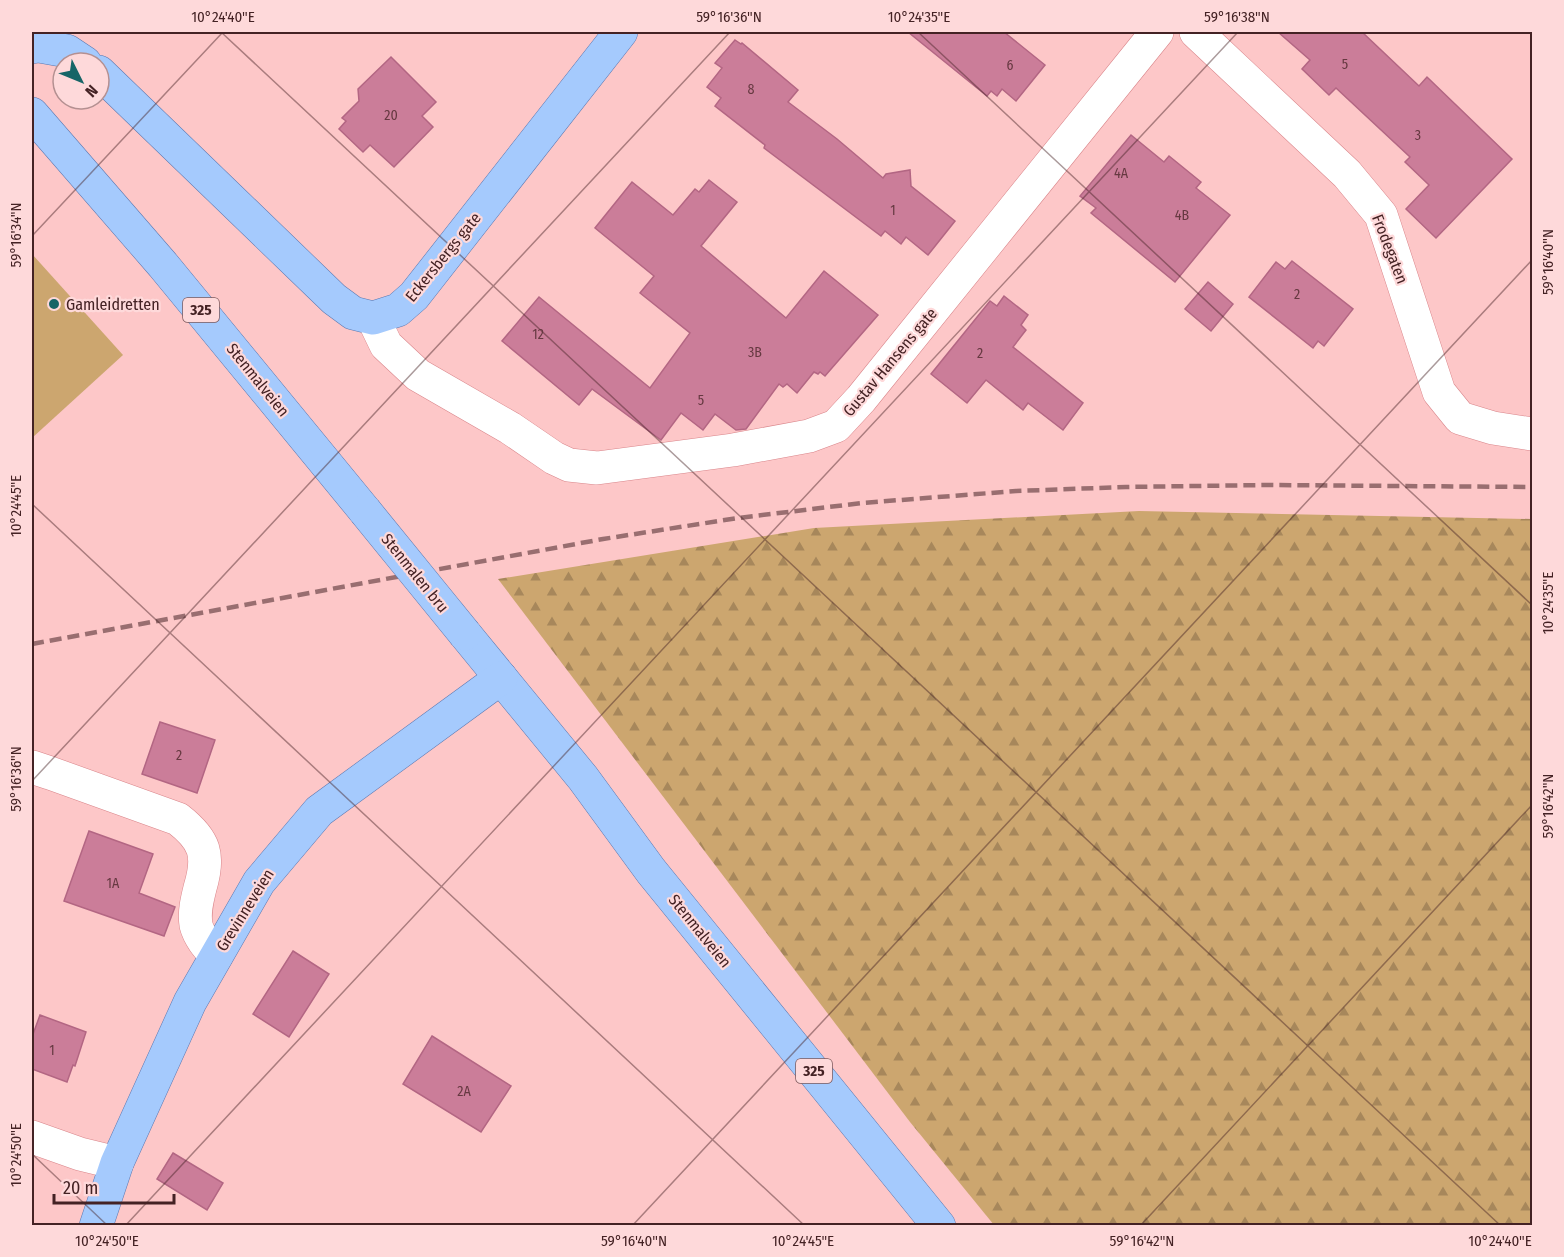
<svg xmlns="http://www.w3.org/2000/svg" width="1564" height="1257" font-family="'Fira Sans Condensed',sans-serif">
  <defs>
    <pattern id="forest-firs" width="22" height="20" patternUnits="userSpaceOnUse" patternTransform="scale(1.5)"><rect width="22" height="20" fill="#cca66f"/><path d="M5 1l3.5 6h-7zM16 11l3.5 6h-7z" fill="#a7875b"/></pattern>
  </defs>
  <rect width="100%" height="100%" fill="#fdc7c8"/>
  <path fill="url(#forest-firs)" d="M 1139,511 L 1532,519 L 1532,1225 L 994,1225 L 910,1122 L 498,579 L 814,528 Z"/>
  <path fill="#cca66f" d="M 32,254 L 123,355 L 32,438 Z"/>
  <g fill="#cb7d99" stroke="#b36683" stroke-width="1.5">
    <path d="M 908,32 L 1004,32 L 1045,65 L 1016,101 L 1002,89 L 997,96 L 991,91 L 987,96 Z"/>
    <path d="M 1278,32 L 1362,32 L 1419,86 L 1427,77 L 1512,159 L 1436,238 L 1406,209 L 1429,185 L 1405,162 L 1410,157 L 1336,88 L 1329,95 L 1302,69 L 1310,60 Z"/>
    <path d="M 735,40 L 741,44 L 742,43 L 798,90 L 788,102 L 837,139 L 883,178 L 886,174 L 910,170 L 911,186 L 955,221 L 928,255 L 906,237 L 901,244 L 885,231 L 881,236 L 764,148 L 765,145 L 715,106 L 721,98 L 707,87 L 722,68 L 715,63 Z"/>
    <path d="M 391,57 L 436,102 L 422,116 L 433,127 L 394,167 L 370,145 L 363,152 L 339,129 L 346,121 L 342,118 L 359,101 L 358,89 Z"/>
    <path d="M 1131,135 L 1164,162 L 1169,156 L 1201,182 L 1196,188 L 1230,215 L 1175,282 L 1091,213 L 1096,208 L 1080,196 Z"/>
    <path d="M 709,180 L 737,202 L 701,246 L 786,318 L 824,271 L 878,315 L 825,376 L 820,372 L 818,374 L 814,372 L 797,393 L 787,384 L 783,387 L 779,384 L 746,429 L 736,430 L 715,414 L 703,430 L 681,413 L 661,440 L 592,389 L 579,405 L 502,341 L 539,297 L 650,388 L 690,333 L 640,293 L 654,276 L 595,228 L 632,182 L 673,215 L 695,189 L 699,192 Z"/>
    <path d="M 1292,261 L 1353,309 L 1324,346 L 1318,341 L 1313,348 L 1249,297 L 1276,262 L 1285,269 Z"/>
    <path d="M 1208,282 L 1233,304 L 1211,331 L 1185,309 Z"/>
    <path d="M 1004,296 L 1028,315 L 1021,325 L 1026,330 L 1013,347 L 1083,403 L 1063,430 L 1028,403 L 1023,410 L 986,380 L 967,403 L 931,374 L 990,301 L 997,306 Z"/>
    <path d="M 160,722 L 215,740 L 197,793 L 142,774 Z"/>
    <path d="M 89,831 L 153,854 L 139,893 L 175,907 L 164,936 L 64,901 Z"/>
    <path d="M 293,951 L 329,974 L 289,1037 L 253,1014 Z"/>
    <path d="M 40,1015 L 86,1032 L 75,1066 L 73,1065 L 67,1082 L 32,1069 L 32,1037 Z"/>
    <path d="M 432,1036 L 511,1086 L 481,1132 L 403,1084 Z"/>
    <path d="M 173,1153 L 223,1183 L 207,1210 L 157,1179 Z"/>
  </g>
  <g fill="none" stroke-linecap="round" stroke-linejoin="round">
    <g stroke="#d9858a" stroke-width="34">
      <g id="minor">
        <path d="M 1196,32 L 1347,174 L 1381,215 L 1439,392 L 1460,418 L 1493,428 L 1532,434"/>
        <path d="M 373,318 L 386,345 L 418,375 L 510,428 L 554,458 L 569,465 L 597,468 L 733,450 L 809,436 L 836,426 L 861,399 L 1157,32"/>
        <path d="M 32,767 L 50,773 L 178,819 C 205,840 210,855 200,888 C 197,900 194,912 196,925 C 199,937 208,947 216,956"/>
        <path d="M 32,1137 L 80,1154 L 117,1163"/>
      </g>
    </g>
    <g stroke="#5c78b0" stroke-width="34">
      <g id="major">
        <path d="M 32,47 L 39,46 L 67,51 L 85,63"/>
        <path d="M 99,72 L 334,299 L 353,313 L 373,318 L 398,310 L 414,296 L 621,32"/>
        <path d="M 32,114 L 163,265 L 365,511"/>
        <path d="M 465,634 L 583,778 L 651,871 L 939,1226"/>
        <path d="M 96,1226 L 117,1163 L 190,1002 L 259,882 L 319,811 L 501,678"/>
      </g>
    </g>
    <use href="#minor" stroke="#fff" stroke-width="33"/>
    <use href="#major" stroke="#a5cafd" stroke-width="33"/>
    <path stroke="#996e70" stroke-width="4.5" stroke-dasharray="12 6" stroke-linecap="butt" d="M 32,644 L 603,539 L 738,518 L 862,503 L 1016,491 L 1126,487 L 1269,485 L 1532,487"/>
    <g stroke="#5c78b0" stroke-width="34" stroke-linecap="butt">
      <path id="major-bridge" d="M 365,511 L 465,634"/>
    </g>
    <use href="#major-bridge" stroke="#a5cafd" stroke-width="33"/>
  </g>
  <path fill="none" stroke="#442224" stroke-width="1.5" stroke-opacity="0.45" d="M 221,32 L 1501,1226M 918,32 L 1532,605M 32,236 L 223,32M 32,504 L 805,1226M 32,781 L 730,32M 32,1154 L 108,1226M 125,1226 L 1238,32M 632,1226 L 1532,260M 1140,1226 L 1532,805"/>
  <circle fill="#176567" stroke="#fed9da" stroke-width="2" cx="54" cy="304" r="6"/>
  <g text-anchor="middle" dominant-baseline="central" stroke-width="4.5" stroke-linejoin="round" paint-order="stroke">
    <g font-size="14" fill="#663941">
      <text x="1345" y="64">5</text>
      <text x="1010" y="65">6</text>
      <text x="751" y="89">8</text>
      <text x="391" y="115">20</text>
      <text x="1418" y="135">3</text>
      <text x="1121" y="173">4A</text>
      <text x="893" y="210">1</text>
      <text x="1182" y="215">4B</text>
      <text x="1297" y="294">2</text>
      <text x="538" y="334">12</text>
      <text x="755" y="352">3B</text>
      <text x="980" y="353">2</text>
      <text x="701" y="400">5</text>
      <text x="179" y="755">2</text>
      <text x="113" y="883">1A</text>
      <text x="52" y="1050">1</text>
      <text x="464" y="1091">2A</text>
    </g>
    <g fill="#fed9da" stroke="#7c595b" stroke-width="1.5">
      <rect x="183" y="298" width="36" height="24" rx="4.5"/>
      <rect x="796" y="1059" width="36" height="24" rx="4.5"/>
    </g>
    <g font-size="15" font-weight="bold" fill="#442224">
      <text x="201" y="310">325</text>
      <text x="814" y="1071">325</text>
    </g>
    <g font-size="16" fill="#442224" stroke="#fed9da">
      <text transform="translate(1390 249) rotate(69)">Frodegaten</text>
      <text transform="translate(443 257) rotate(-51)">Eckersbergs gate</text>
      <text transform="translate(890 362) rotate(-50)">Gustav Hansens gate</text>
      <text transform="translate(258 380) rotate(51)">Stenmalveien</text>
      <text transform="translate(415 573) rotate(51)">Stenmalen bru</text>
      <text transform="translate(245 910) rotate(-58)">Grevinneveien</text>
      <text transform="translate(700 931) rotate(51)">Stenmalveien</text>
    </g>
    <g font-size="16" fill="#442224" stroke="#fed9da" text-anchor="start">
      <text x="66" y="304">Gamleidretten</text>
    </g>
  </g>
  <rect width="1564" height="1257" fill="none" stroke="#fed9da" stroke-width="66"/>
  <g transform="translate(81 81) rotate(133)"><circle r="28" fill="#fed9da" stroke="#b49091" stroke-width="1.5"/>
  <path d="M0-4.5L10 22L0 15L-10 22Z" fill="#176567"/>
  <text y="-9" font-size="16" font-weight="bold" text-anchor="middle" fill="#442224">N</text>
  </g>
  <path d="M54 1194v9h120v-9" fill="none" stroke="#442224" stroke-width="3"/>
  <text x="63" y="1194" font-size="18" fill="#442224" stroke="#fed9da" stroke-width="4.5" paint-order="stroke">20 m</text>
  <rect x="33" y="33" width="1498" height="1191" fill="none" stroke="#442224" stroke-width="2"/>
  <g font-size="15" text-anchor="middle" fill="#442224">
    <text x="223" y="22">10°24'40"E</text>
    <text x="729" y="22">59°16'36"N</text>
    <text x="919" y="22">10°24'35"E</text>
    <text x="1237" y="22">59°16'38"N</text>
    <text transform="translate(16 235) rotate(-90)" y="5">59°16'34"N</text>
    <text transform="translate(1548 262) rotate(-90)" y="5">59°16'40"N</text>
    <text transform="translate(16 506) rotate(-90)" y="5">10°24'45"E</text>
    <text transform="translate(1548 603) rotate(-90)" y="5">10°24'35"E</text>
    <text transform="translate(16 779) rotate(-90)" y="5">59°16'36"N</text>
    <text transform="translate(1548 806) rotate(-90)" y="5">59°16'42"N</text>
    <text transform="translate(16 1155) rotate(-90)" y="5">10°24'50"E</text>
    <text x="107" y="1246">10°24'50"E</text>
    <text x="634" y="1246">59°16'40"N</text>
    <text x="803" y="1246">10°24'45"E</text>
    <text x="1142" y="1246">59°16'42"N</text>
    <text x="1500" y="1246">10°24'40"E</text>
  </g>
</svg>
